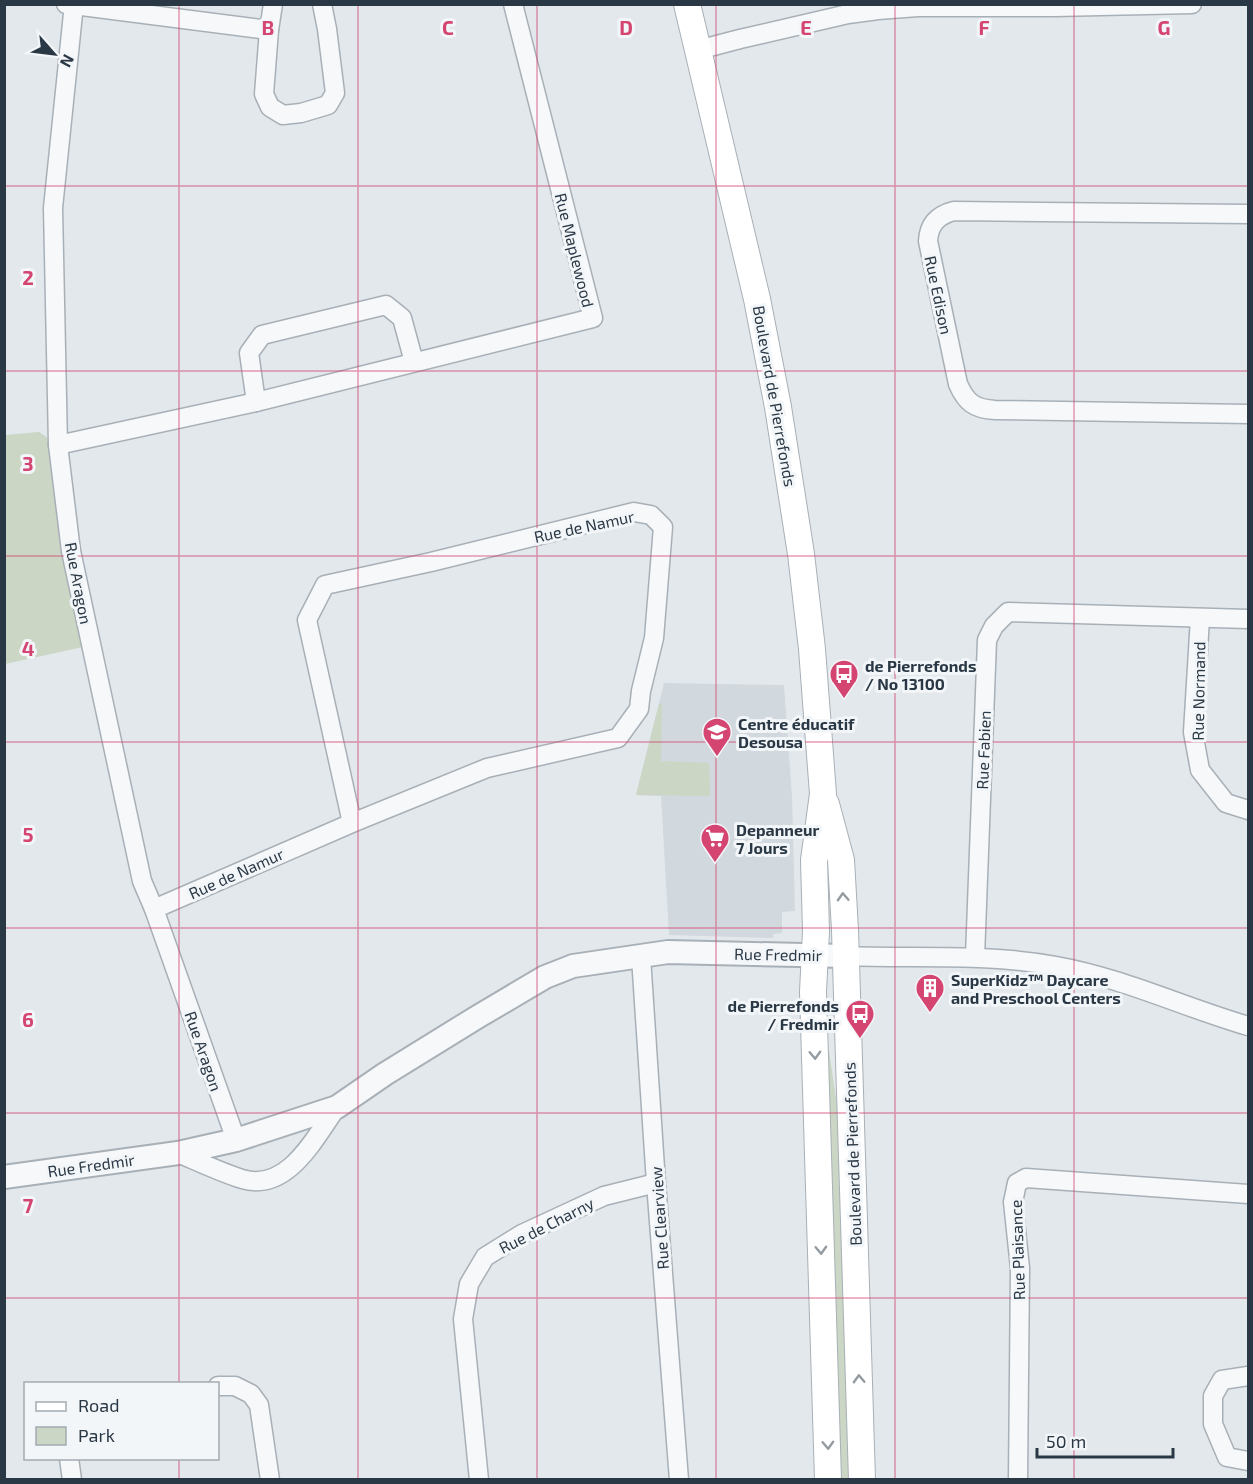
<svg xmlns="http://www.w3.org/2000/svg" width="1253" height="1484" font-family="'Exo 2',sans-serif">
  <rect width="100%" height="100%" fill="#e3e8ec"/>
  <path fill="#d1d8de" d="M 664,683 L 784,685 L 792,797 L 795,911 L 782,912 L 782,933 L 773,934 L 773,938 L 669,935 L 661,796 L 636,795 Z"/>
  <g fill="#cbd6c4">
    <path d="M 39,432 L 58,445 L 92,645 L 5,664 L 5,435 Z"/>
    <path d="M 659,704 L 662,704 L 661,761 L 709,763 L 710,796 L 636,795 Z"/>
    <path d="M 829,1051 L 838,1112 L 850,1479 L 840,1479 L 827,1052 Z"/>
  </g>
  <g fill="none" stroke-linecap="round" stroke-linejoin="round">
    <g stroke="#a8b0b7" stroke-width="21">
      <g id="minor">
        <path d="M 66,4 L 269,30"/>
        <path d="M 74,4 L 53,208 L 58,445 L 71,551 L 142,881 L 154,909 L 236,1140"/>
        <path d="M 273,4 L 269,30 L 264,94 L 270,107 L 283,115 L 301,113 L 328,105 L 335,93 L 327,29 L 322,4"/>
        <path d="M 698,50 L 740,39 L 848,14 L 878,10 L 918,7 L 1055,7 L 1192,4"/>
        <path d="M 1248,214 L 954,211 C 938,215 929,224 928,241 L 958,384 C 966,402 974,409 995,410 L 1248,414"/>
        <path d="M 256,402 L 249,353 L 262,335 L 386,305 L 402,318 L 414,362"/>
        <path d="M 58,445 L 256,402 L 593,318 L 513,4"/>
        <path d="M 1200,618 L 1193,732 L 1200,770 L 1226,803 L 1248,810"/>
        <path d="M 154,909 L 352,823 L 487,768 L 618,738 L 639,709 L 641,691 L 654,638 L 663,527 L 651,515 L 634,512 L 431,562 L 325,585 L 307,620 L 352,823"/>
        <path d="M 845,956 C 916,959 986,953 1056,966 C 1123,978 1183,1007 1248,1026"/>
        <path d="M 641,957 L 656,1183 L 679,1480"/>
        <path d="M 975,957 L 987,640 L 994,626 L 1008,612 L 1248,619"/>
        <path d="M 178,1153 C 199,1162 220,1172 242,1179 C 288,1193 315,1137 337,1107"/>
        <path d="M 1248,1376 L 1222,1380 L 1213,1396 L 1213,1424 L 1227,1457 L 1248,1461"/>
        <path d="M 218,1386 L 235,1386 L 251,1394 L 259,1405 L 270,1480"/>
        <path d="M 69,1458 L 72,1480"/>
        <path d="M 479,1480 L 463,1319 L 469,1284 L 485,1257 L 522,1234 L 604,1196 L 656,1183"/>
        <path d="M 1018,1480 L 1020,1268 L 1013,1202 L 1017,1183 L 1026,1178 L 1248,1194"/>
      </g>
    </g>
    <g stroke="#a8b0b7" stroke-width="26">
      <path id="tertiary" d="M 4,1177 L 178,1153 L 236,1140 L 337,1107 L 385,1074 L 479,1016 L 545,977 L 573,966 L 668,952 L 845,956"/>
    </g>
    <g stroke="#a8b0b7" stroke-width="28">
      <g id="secondary">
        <path d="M 687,4 L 757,299 L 778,407 L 801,554 L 812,649 L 823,794 L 814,860 L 816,931 L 813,992 L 828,1480"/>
        <path d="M 826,804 L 841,860 L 845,930 L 862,1480"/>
      </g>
    </g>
    <use href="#minor" stroke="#f6f8fa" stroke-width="18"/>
    <use href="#tertiary" stroke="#f6f8fa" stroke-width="22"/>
    <use href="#secondary" stroke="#fff" stroke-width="26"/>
  </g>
  <defs><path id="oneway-chevron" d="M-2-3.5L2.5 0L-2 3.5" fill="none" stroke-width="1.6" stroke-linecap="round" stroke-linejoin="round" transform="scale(1.5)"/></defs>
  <g stroke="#949ca2">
    <use href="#oneway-chevron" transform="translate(843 897) rotate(-93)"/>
    <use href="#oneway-chevron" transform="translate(815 1055) rotate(88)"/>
    <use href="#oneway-chevron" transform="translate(821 1250) rotate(88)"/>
    <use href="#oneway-chevron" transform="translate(859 1379) rotate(-92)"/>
    <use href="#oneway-chevron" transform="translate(828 1445) rotate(88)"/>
  </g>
  <path fill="none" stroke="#d44571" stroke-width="1.5" stroke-opacity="0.55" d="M 179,4 L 179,1384M 358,4 L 358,1480M 537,4 L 537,1480M 716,4 L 716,1480M 895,4 L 895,1480M 1074,4 L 1074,1480M 4,186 L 1248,186M 4,371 L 1248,371M 4,556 L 1248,556M 4,742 L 1248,742M 4,928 L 1248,928M 4,1113 L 1248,1113M 4,1298 L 1248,1298M 179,1458 L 179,1480"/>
  <defs>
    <g id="bus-pin" transform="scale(1.5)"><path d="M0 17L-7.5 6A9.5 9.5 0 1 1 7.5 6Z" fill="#d44571" stroke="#f3f6f9"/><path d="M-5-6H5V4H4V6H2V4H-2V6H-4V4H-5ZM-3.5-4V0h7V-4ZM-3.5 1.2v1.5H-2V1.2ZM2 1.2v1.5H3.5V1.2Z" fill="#fff"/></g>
    <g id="school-pin" transform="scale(1.5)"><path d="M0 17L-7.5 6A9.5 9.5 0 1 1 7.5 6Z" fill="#d44571" stroke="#f3f6f9"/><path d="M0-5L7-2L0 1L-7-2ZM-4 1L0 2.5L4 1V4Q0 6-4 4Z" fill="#fff"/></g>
    <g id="supermarket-pin" transform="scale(1.5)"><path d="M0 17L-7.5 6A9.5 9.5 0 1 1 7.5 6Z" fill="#d44571" stroke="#f3f6f9"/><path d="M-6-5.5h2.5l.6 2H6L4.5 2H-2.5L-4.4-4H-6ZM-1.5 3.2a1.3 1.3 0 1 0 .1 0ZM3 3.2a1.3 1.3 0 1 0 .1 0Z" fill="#fff"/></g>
    <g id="building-pin" transform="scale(1.5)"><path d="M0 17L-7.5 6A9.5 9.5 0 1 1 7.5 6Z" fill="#d44571" stroke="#f3f6f9"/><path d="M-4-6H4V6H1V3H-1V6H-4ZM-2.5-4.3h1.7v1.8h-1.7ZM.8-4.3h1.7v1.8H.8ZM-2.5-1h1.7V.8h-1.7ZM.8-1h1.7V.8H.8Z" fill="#fff"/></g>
  </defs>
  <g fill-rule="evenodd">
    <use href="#bus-pin" x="844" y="674"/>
    <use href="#school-pin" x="717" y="732"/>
    <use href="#supermarket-pin" x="715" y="838"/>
    <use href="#building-pin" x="930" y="988"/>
    <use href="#bus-pin" x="860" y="1014"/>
  </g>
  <g text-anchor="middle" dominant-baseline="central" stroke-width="6" stroke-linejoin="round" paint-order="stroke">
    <g font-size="16" fill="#2a3845" stroke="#f3f6f9">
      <text transform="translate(575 250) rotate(76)">Rue Maplewood</text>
      <text transform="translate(939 295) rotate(78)">Rue Edison</text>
      <text transform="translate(775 396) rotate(80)">Boulevard de Pierrefonds</text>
      <text transform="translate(584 526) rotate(-12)">Rue de Namur</text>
      <text transform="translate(79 583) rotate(79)">Rue Aragon</text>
      <text transform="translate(1198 691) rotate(-89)">Rue Normand</text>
      <text transform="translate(983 750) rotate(-88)">Rue Fabien</text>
      <text transform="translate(236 873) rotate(-24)">Rue de Namur</text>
      <text transform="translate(778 954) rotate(1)">Rue Fredmir</text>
      <text transform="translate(204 1051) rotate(71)">Rue Aragon</text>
      <text transform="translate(852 1154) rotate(-92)">Boulevard de Pierrefonds</text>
      <text transform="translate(91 1165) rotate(-8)">Rue Fredmir</text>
      <text transform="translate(659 1218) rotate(-94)">Rue Clearview</text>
      <text transform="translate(546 1225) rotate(-27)">Rue de Charny</text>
      <text transform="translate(1017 1250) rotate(-92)">Rue Plaisance</text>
    </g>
    <g font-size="16" font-weight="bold" fill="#2a3845" stroke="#f3f6f9" text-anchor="start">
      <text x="865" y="665">de Pierrefonds<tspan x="865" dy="18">/ No 13100</tspan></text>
      <text x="738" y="723">Centre éducatif<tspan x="738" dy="18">Desousa</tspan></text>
      <text x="736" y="829">Depanneur<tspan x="736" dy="18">7 Jours</tspan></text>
      <text x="951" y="979">SuperKidz™ Daycare<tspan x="951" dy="18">and Preschool Centers</tspan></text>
      <text x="839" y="1005" text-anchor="end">de Pierrefonds<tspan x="839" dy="18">/ Fredmir</tspan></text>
    </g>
  </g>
  <g font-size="20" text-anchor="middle" font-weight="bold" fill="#d44571" stroke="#f3f6f9" stroke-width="6" stroke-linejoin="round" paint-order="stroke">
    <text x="268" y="35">B</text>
    <text x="448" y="35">C</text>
    <text x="626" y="35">D</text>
    <text x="806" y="35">E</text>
    <text x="984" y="35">F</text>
    <text x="1164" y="35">G</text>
    <text x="28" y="285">2</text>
    <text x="28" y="471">3</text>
    <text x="28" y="656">4</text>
    <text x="28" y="842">5</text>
    <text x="28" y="1027">6</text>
    <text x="28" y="1213">7</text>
  </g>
  <rect width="1253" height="1484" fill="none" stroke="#2a3845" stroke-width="12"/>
  <rect x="24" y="1382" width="195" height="78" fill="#f3f6f9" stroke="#a3aab1" stroke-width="1.5"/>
  <rect x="36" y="1402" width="30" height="9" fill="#ffffff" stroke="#a3aab1" stroke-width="1.5"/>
  <text x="78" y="1412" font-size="18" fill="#2a3845">Road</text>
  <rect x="36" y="1427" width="30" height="18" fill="#cbd6c4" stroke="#a3aab1" stroke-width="1.5"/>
  <text x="78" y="1442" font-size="18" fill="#2a3845">Park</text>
  <g transform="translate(54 54) rotate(118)" stroke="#f3f6f9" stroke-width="4.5" paint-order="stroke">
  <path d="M0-4.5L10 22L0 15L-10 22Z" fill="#2a3845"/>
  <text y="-9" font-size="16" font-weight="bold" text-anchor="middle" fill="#2a3845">N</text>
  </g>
  <path d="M1037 1448v9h136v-9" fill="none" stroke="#2a3845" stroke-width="3"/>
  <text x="1046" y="1448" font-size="18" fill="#2a3845" stroke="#f3f6f9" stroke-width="4.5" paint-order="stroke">50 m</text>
</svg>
